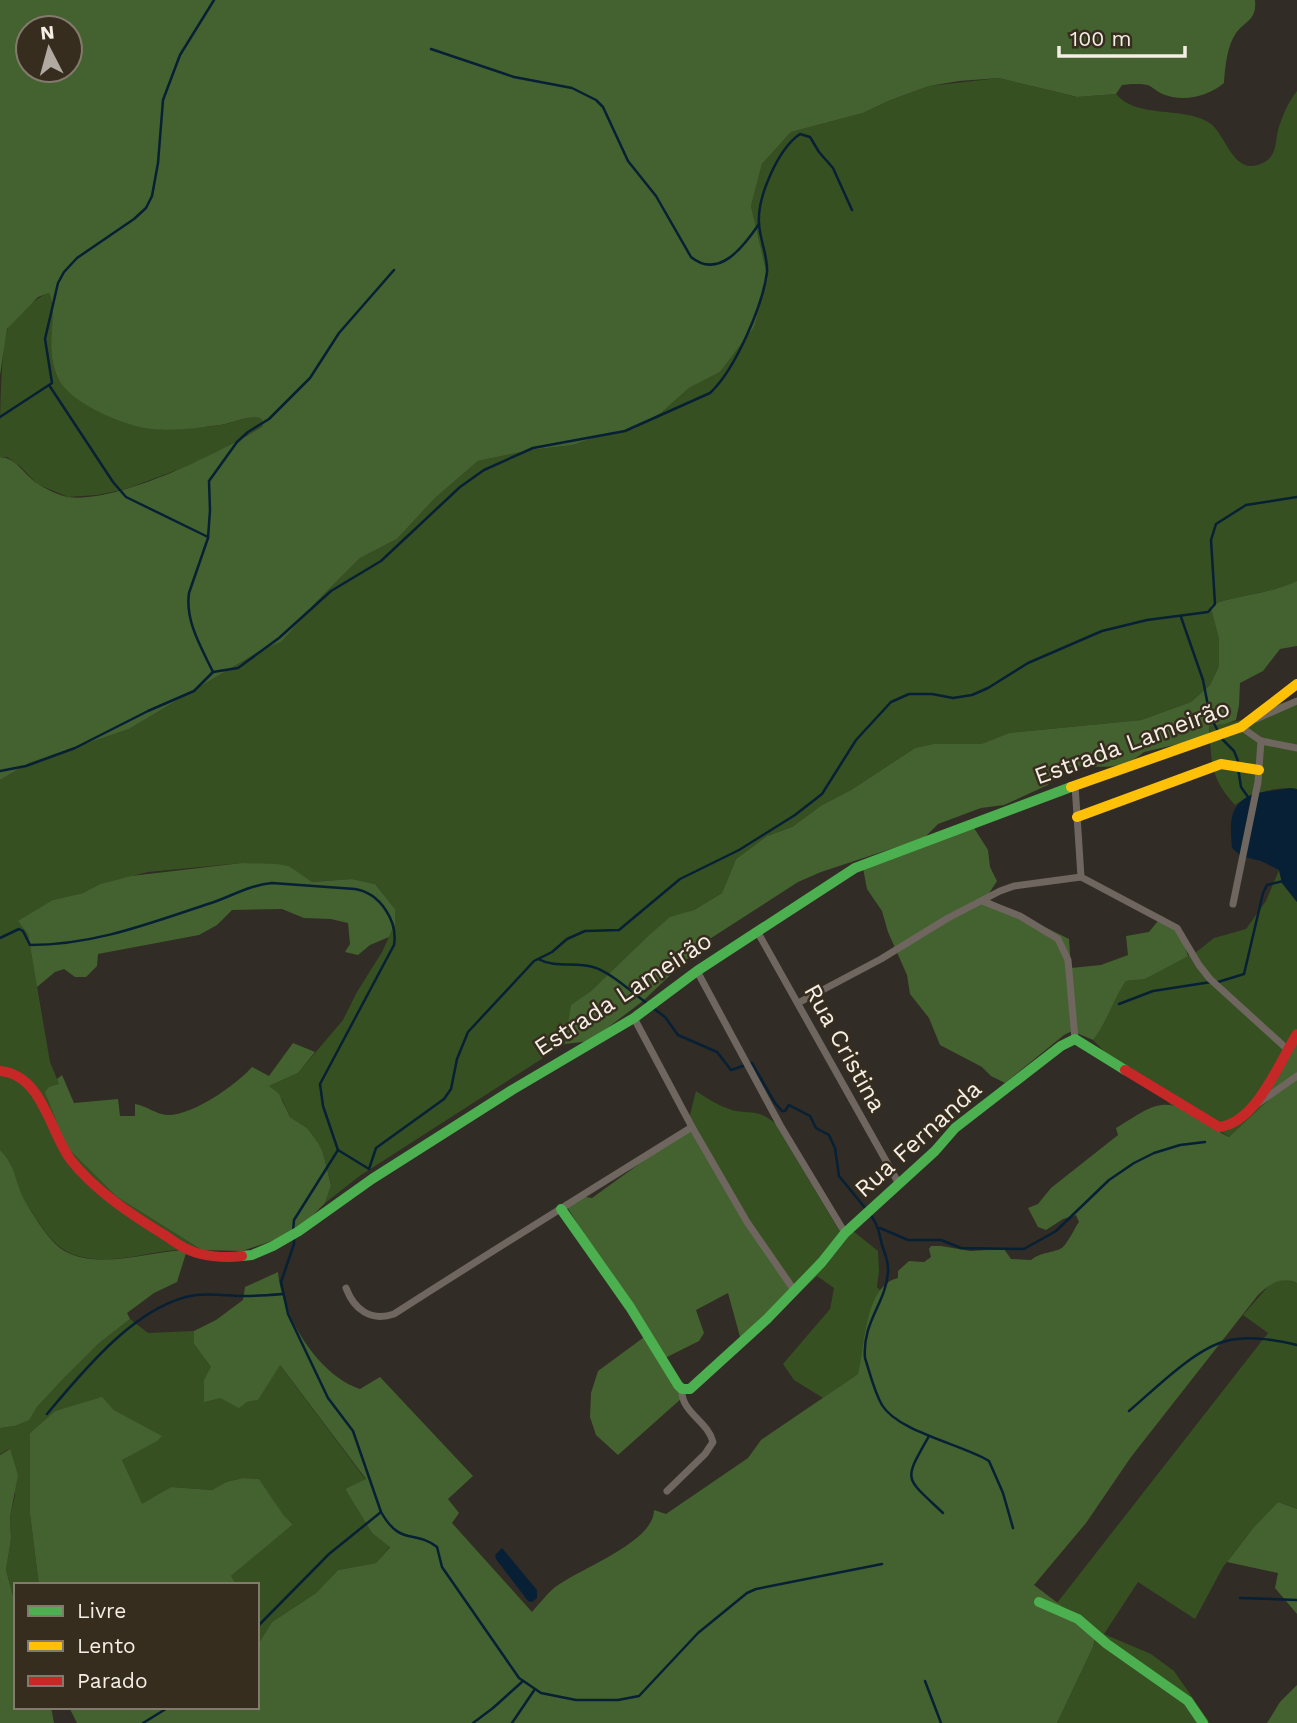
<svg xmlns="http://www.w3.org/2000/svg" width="1297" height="1723" font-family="'Work Sans',sans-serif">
  <rect width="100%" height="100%" fill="#312c25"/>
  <g fill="#365022">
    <path d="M 999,78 L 1076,97 L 1116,94 C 1137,119 1181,106 1208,122 C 1227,133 1232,178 1263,163 C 1277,156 1275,143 1278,130 C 1282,117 1288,102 1297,91 L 1297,581 C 1269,594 1239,595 1210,605 L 1219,639 L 1219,666 L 1210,685 L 1191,702 L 1141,720 L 1009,733 L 981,744 L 933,744 L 915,748 L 851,790 L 822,805 L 792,827 L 767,836 L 736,859 L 722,893 L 694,910 L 670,918 L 648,936 L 591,991 L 572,1005 L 565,1044 L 361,1175 L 325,1203 L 331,1184 L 323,1153 L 307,1128 L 290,1117 L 282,1099 L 269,1086 L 298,1073 L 343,1020 L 357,992 L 382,952 L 395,924 L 395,909 L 375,884 L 352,879 L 311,882 L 289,866 L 242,863 L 148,872 L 100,884 L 83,893 L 53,900 L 28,934 L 50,1062 L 59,1084 L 67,1146 L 117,1197 L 202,1250 C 193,1250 184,1249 175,1250 C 141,1253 95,1270 63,1249 C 51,1242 39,1223 32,1212 C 27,1205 20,1196 18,1188 C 11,1171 15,1164 0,1150 L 0,780 L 29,763 L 129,729 L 263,649 L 280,642 L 318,600 L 360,558 L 397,539 L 435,498 L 478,461 L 530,450 L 573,445 L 593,438 L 662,412 L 689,388 L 720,372 L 754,326 L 768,279 L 751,206 L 762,164 L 791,132 L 863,113 L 888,101 L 929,86 Z"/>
    <path d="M 49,293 C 59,319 43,348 58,378 C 62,385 71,391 77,396 C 120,431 168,432 221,425 C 234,423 250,414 263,419 L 263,426 L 201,461 L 126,489 L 97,495 L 68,497 L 37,484 L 21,467 L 7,457 L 0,457 C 0,430 0,348 8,328 C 18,313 33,299 49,293 Z"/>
    <path d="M 1286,702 L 1297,703 L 1297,789 C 1277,786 1250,793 1235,805 C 1209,777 1212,762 1209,726 C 1223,724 1246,720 1260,714 C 1271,709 1271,705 1286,702 Z"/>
    <path d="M 1279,870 L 1282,883 L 1297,902 L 1297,1041 L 1274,1096 L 1229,1137 L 1185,1108 L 1171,1105 L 1156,1090 L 1105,1052 L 1093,1040 C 1107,1023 1113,1000 1126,981 L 1145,979 L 1177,960 L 1195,953 L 1214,938 L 1246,929 L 1266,901 Z"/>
    <path d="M 696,1091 C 708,1099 719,1106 732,1110 C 753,1115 755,1108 775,1123 L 843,1237 L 853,1231 L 878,1251 L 879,1271 L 877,1287 L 881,1291 C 863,1316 865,1346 858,1374 L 823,1398 L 794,1380 L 783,1364 L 830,1309 L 834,1288 L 817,1276 L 795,1297 L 688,1123 Z"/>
    <path d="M 1283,1279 L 1297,1283 L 1297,1509 L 1278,1502 L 1254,1527 L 1223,1567 L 1195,1619 L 1138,1582 L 1104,1634 L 1151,1654 L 1174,1671 L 1210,1723 L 1057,1723 L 1093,1647 L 1096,1632 L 1057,1603 L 1268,1333 L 1243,1315 L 1271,1283 Z"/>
    <path d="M 130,1319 L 148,1333 L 194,1331 L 194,1344 L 211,1367 L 220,1398 L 239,1407 L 247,1402 L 258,1400 L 279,1364 L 366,1480 L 345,1489 L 372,1533 L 390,1546 L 376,1563 L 338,1570 L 316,1593 L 272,1622 L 257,1646 L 257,1585 L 236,1585 L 230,1577 L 293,1523 L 284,1517 L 259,1479 L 243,1478 L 226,1482 L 212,1490 L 171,1487 L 142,1505 L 122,1460 L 161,1436 L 114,1410 L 102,1398 L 55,1411 L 30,1433 L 30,1514 L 39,1585 L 16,1585 L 16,1607 L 6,1570 L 11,1539 L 10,1517 L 15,1495 L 9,1449 L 0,1454 L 0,1428 L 15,1426 L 28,1420 L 37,1407 L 64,1378 L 98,1344 Z"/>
  </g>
  <g fill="#44622f" fill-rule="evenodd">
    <path d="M 0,0 L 1255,0 C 1257,20 1246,20 1236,33 C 1227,46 1225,67 1224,83 C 1209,96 1184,102 1165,95 C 1159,93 1155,89 1150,86 C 1144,83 1130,84 1122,85 L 1116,94 L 1077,97 L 999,78 L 959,81 L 929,86 L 888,101 L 863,113 L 791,132 L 762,164 L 751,206 L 768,279 L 754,327 L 720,372 L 689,388 L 662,412 L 634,429 L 593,438 L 573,445 L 530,450 L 478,461 L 435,498 L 397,539 L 360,558 L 318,600 L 281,642 L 263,649 L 129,729 L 29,763 L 0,780 L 0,457 C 17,458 25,476 38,484 C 46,489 60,496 68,497 C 117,504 222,452 263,426 L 262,419 C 250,414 233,423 220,425 C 197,428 168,432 145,428 C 119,423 70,403 58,378 C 43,347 59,317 49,293 L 38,297 L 7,329 L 0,375 ZM 28,28 L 70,28 L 70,70 L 28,70 Z"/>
    <path d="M 1297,581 L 1297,646 L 1280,649 L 1263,671 L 1240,683 L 1239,705 L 1236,720 L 1225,724 L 1209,726 L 1209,737 L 1144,752 C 1112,779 1087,758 1055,771 L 1048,785 L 1004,805 L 981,808 L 938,824 L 924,838 L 821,872 L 798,882 L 705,942 L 643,1001 L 590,1041 L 565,1044 L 571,1005 L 591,991 L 648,936 L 670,917 L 694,910 L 722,893 L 736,859 L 767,836 L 792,827 L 822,805 L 851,790 L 915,748 L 933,744 L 981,744 L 1009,733 L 1141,720 L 1191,702 L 1210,685 L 1219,666 L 1219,639 L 1210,605 C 1239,595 1269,594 1297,581 Z"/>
    <path d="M 974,828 L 988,850 L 990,867 L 997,881 L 986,898 L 1069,939 L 1071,968 L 1101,965 L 1128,955 L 1126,936 L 1149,932 L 1162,916 L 1179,929 L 1188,956 L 1145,979 L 1126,981 C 1113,1000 1107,1023 1093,1040 L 1072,1031 L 1064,1035 L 1005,1083 L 991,1076 L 982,1067 L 940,1045 L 929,1018 L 910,994 L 907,975 L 888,932 L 882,911 L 867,889 L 863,868 Z"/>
    <path d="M 242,863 L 276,864 L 289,866 L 312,882 L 352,879 L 375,884 L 395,909 L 395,924 L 389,937 L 370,945 L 358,955 L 345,952 L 350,944 L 348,923 L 331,919 L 304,918 L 282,909 L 232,910 L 217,925 L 199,935 L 98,954 L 97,966 L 86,977 L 75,977 L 64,969 L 55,972 L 37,987 L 28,934 L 18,921 L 53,900 L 83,893 L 100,884 L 131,876 Z"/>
    <path d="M 1297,1041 L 1297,1283 C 1280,1276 1270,1284 1258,1295 L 1131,1457 L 1086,1523 L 1034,1585 L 1096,1632 L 1093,1647 L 1057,1723 L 77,1723 L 69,1707 L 257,1707 L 257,1646 L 272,1622 L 316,1593 L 338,1570 L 376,1563 L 390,1547 L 372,1533 L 345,1489 L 366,1479 L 280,1365 L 258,1400 L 247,1402 L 239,1408 L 220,1398 L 204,1402 L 204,1380 L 211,1367 L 194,1344 L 194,1331 L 216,1320 L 243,1300 L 245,1287 L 278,1272 C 282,1316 318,1375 360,1389 L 380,1377 L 473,1476 L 448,1499 L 459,1513 L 452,1523 L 532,1612 C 539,1604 546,1595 554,1588 C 578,1569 654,1543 654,1510 L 666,1514 L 748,1458 L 761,1440 L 858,1374 C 865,1348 864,1286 898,1278 L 898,1271 L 909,1261 L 924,1262 L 931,1257 L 929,1249 L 931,1246 L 941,1246 L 970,1251 L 1004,1249 L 1011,1259 L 1031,1260 C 1042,1251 1056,1253 1063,1247 C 1069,1241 1074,1229 1079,1222 L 1076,1215 L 1063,1219 L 1046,1230 L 1038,1227 L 1028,1208 L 1038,1204 L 1051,1188 L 1118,1135 L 1116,1128 C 1151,1107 1162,1093 1201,1118 C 1210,1124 1219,1133 1229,1137 L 1273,1096 L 1268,1089 Z"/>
    <path d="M 293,1043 L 315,1052 L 298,1073 L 269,1086 L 279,1094 L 290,1117 L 307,1128 L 318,1143 L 323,1153 L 331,1185 L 325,1203 L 299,1229 L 278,1239 L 242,1251 L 202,1250 L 117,1197 L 66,1146 L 45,1092 L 49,1087 L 59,1084 L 57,1079 L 62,1075 L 74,1103 L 118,1099 L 120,1116 L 135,1116 L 135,1104 C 147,1106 155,1114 167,1115 C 192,1116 236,1085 252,1067 L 269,1076 Z"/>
    <path d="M 688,1123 L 795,1297 L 742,1344 L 728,1293 L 696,1310 L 704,1333 L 699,1341 L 663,1359 L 682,1398 L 618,1455 L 596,1435 L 590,1417 L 591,1393 L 598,1371 L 647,1335 L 564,1202 L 580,1196 L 592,1198 L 686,1130 Z"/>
    <path d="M 0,1150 C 17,1166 14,1183 26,1203 C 35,1217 48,1240 63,1250 C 97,1271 150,1251 187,1250 L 177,1282 L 154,1293 L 127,1313 L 130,1319 L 98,1344 L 64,1378 L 37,1407 L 29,1420 L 15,1426 L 0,1428 Z"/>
    <path d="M 102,1397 L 114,1410 L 162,1436 L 157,1441 L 122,1460 L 142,1504 L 171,1487 L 212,1490 L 226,1482 L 243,1478 L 259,1479 L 284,1516 L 293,1524 L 231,1576 L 236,1585 L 39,1585 L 30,1514 L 30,1433 L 55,1411 Z"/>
    <path d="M 10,1449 L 18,1475 L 10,1517 L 11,1539 L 6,1570 L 16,1607 L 16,1707 L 51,1707 L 54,1723 L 0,1723 L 0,1455 Z"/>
    <path d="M 1278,1502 L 1297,1509 L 1297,1614 L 1275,1588 L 1278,1573 L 1227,1562 L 1254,1527 Z"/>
    <path d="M 1297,1685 L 1297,1723 L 1267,1723 L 1280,1702 Z"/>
  </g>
  <g fill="#072035">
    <path d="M 1291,788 L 1297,789 L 1297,902 L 1282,883 L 1279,870 L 1261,861 L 1245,857 L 1257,793 Z"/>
    <path d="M 1255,793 L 1241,856 L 1232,848 C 1230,822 1228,804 1255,793 Z"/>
    <path d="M 502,1548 L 537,1590 L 537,1598 L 532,1602 L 528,1601 L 496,1559 L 495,1555 Z"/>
  </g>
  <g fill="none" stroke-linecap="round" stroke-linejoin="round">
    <g stroke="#072035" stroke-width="2.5">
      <path d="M 431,49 L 514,77 L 572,88 L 596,100 L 603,107 L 628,161 L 656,196 L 691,257 C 719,280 744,246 759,224"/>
      <path d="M 0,417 L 49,385"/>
      <path d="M 208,537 L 126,497 L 113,482 L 49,385 L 52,383 L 45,339 L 58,283 L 64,272 L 77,258 L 134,219 L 146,208 L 152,196 L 158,163 L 163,100 L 180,55 L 214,0"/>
      <path d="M 1181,617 L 1203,680 L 1210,716 L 1219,733"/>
      <path d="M 213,672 C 201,647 185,621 189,593 L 208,538 L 210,510 L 209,481 L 237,442 L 248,432 L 269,419 L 310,378 L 339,333 L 394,270"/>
      <path d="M 1222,739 L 1234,751 L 1238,761"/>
      <path d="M 1238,768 L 1241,787 L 1248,797"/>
      <path d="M 0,771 L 26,766 L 75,748 L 148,711 L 194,691 L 213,672 L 238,668 L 279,638 L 331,591 L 381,561 L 460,487 L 484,470 L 533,448 L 625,431 L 710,393 C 735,370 763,305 767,272 C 768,257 760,240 759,224 C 757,197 778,149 800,134 L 810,137 L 819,152 L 833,168 L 852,210"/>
      <path d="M 0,938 L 19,929 L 23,931 L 30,945 C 95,945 150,923 211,903 C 232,896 250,885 272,883 L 355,889 C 380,893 398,921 394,945 L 320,1084 L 323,1106 L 338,1150 L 369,1169 L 376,1148 L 444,1099 L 451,1089 L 457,1059 L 468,1032 L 534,961 L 552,952 L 567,939 L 585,931 L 619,930 L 680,879 L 739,850 L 795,815 L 822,794 L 856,740 L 891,702 L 909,694 L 932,694 L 953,698 L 972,695 L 988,688 L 1028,663 L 1102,631 L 1147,620 L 1208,612 L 1215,604 L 1211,540 L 1216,524 L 1246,505 L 1297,497"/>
      <path d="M 538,959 C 555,968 575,962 593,967 C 609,971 634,994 648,1004"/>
      <path d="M 1218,982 L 1244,974 L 1263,893 L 1267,885 L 1283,881"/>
      <path d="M 1119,1004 L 1153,991 L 1211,982"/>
      <path d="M 653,1008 L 665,1017 L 678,1035 L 717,1052 L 731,1070 L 752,1063 L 775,1103 L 782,1111 L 785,1111 L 789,1105 L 810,1116 L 816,1128 L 829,1135 L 835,1148 L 839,1176 L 866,1209"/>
      <path d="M 870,1214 C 878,1225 879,1232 882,1245 C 885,1254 889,1262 888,1272 C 886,1303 862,1322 865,1358 C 870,1373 874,1391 882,1405 C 898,1432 964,1445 989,1461 L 1003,1493 L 1013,1528"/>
      <path d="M 880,1228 L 908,1240 L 941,1240 L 961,1248 L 1024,1249 L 1056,1231 L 1109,1180 L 1134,1163 L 1154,1153 L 1180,1145 L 1205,1142"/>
      <path d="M 293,1232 L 294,1220 L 338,1150"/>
      <path d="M 294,1239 L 294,1244 L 281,1282 L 288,1314 L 328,1398 L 353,1431 L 381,1512 C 401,1547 414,1529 437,1547 L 442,1567 L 519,1678 L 541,1693 L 576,1700 L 618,1700 L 639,1696 L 698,1633 L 747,1593 L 756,1589 L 882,1564"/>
      <path d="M 1129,1411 C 1154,1390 1194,1349 1226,1341 C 1249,1335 1275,1340 1297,1345"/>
      <path d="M 47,1414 C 83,1371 138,1303 196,1295 C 212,1293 229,1296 245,1296 C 257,1296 270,1295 283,1294"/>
      <path d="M 929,1436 C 903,1482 904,1476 943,1513"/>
      <path d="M 1240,1598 L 1297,1600"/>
      <path d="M 257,1627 L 329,1554 L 381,1512"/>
      <path d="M 925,1681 L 941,1723"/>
      <path d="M 143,1723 L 169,1707"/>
      <path d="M 473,1723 L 493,1708 L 523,1681"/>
      <path d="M 512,1723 L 535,1689"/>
    </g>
    <g stroke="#6e665f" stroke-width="7">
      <path d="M 1256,719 L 1297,701"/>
      <path d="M 1241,727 L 1261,741 L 1297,748"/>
      <path d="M 1081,877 L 1177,928 L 1199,965 L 1210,979 L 1287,1049"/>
      <path d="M 982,901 L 1020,916 L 1058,939 L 1068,960 L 1075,1039"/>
      <path d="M 1233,904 L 1258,782 L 1261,741"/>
      <path d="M 757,931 L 899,1184"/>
      <path d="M 697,971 L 780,1125 L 845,1233"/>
      <path d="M 798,1003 L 881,959 L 948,918 L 1000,891 L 1014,886 L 1081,877 L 1075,785"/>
      <path d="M 634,1018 L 692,1127 L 747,1222 L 794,1290"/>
      <path d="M 1257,1104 L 1297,1076"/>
      <path d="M 346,1288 C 354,1309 370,1322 394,1314 C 492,1251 592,1189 692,1127"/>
      <path d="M 667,1491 L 705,1454 L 713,1442 C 708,1421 680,1412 682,1389"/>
    </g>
    <g stroke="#4caf50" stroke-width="10">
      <path d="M 561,1209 L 630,1307 L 678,1385 L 682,1389 L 690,1389 L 767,1319 L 822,1262 L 845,1233 L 935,1151 L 955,1128 L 1061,1046 L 1075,1039 L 1125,1070"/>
      <path d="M 242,1256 L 252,1255 L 273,1246 L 299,1231 L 372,1179 L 512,1090 L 634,1018 L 697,971 L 855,868 L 1071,787"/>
      <path d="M 1039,1602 L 1078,1619 L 1107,1644 L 1188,1701 L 1203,1723"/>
    </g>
    <g stroke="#ffc107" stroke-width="10">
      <path d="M 1071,787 L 1241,727 L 1297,684"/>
      <path d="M 1077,817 L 1221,764 L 1259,770"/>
    </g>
    <g stroke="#c62828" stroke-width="10">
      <path d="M 1125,1070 L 1219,1127 C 1256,1123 1279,1063 1297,1034"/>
      <path d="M 0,1071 C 42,1075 49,1129 70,1159 C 95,1191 132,1215 166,1236 C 173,1241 181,1247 189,1250 C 204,1257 226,1258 242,1256"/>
    </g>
  </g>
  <g text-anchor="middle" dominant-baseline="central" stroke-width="5" stroke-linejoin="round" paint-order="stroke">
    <g font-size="24" fill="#f4eee5" stroke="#372d1f">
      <text transform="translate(1132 742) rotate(-20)">Estrada Lameirão</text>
      <text transform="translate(623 994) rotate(-33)">Estrada Lameirão</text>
      <text transform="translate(845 1048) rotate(61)">Rua Cristina</text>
      <text transform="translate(918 1139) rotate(-42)">Rua Fernanda</text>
    </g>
  </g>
  <rect x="14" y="1583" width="245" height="126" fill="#372d1f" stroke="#837a6e" stroke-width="2"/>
  <rect x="28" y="1606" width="35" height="10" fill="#4caf50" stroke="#837a6e" stroke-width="2"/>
  <text x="77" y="1618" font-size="21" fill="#f4eee5">Livre</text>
  <rect x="28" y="1641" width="35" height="10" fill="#ffc107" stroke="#837a6e" stroke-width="2"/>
  <text x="77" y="1653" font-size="21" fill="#f4eee5">Lento</text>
  <rect x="28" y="1676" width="35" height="10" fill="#c62828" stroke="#837a6e" stroke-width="2"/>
  <text x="77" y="1688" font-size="21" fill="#f4eee5">Parado</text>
  <g transform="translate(49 49) rotate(354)"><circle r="33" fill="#372d1f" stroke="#837a6e" stroke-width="2"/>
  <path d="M0-5L12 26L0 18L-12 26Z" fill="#b0aaa2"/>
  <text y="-10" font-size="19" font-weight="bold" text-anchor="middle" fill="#f4eee5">N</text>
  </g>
  <path d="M1059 46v10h126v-10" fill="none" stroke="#f4eee5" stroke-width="3.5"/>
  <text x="1070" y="46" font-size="21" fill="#f4eee5" stroke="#372d1f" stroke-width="5" paint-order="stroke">100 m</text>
</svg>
